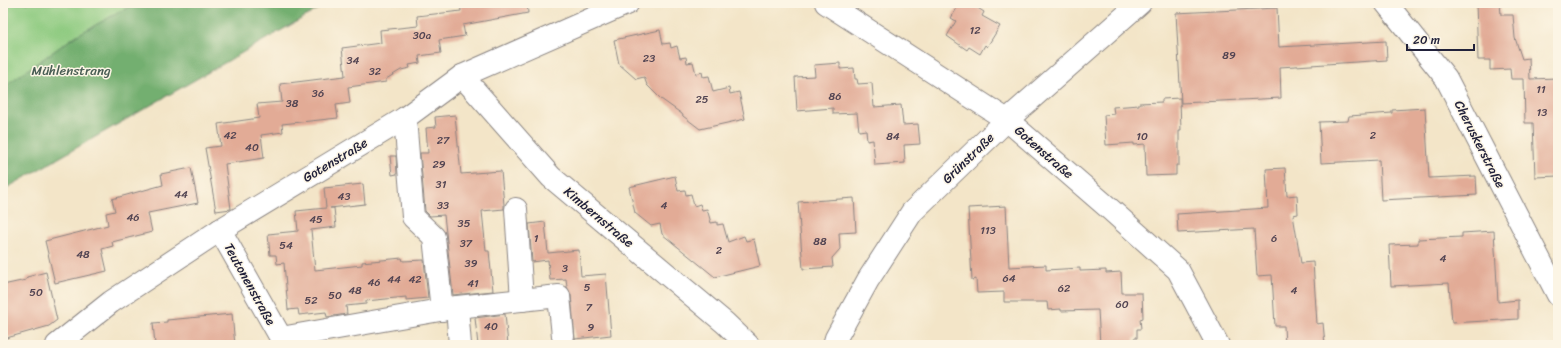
<svg xmlns="http://www.w3.org/2000/svg" width="1561" height="348" font-family="Sriracha,sans-serif">
  <rect width="100%" height="100%" fill="#fcf5e5"/>
  <filter id="ink" filterUnits="userSpaceOnUse"><feTurbulence type="fractalNoise" baseFrequency=".025" numOctaves="2"/><feDisplacementMap in="SourceGraphic" scale="8" xChannelSelector="R" yChannelSelector="G"/><feConvolveMatrix kernelMatrix="1 2 1 2 8 2 1 2 1" color-interpolation-filters="sRGB"/></filter>
  <filter id="wash" filterUnits="userSpaceOnUse"><feTurbulence type="fractalNoise" baseFrequency=".012" numOctaves="4" result="noise"/><feDisplacementMap in="SourceGraphic" scale="16" xChannelSelector="R" yChannelSelector="G"/><feGaussianBlur stdDeviation="0.9" result="paint"/><feColorMatrix in="noise" values="0 0 0 0 0 0 0 0 0 0 0 0 0 0 0 0 0 1.4 0 .05"/><feComposite in="paint" operator="in"/></filter>
  <g filter="url(#wash)">
    <rect width="100%" height="100%" fill="#f3e5c8"/>
    <path fill="#8fcb81" stroke="#58765e" d="M 3,3 L 309,3 L 3,181 Z"/>
    <path fill="#73af6f" stroke="#4a6855" d="M 136,3 L 329,3 L 3,190 L 3,87 L 77,35 Z"/>
    <g id="blocks">
      <g fill="#e2ab96">
        <path d="M 460,3 L 527,3 L 528,13 L 463,25 L 465,36 L 439,40 L 441,53 L 419,56 L 420,63 L 409,65 L 410,68 L 401,70 L 386,79 L 386,82 L 348,87 L 350,103 L 336,105 L 338,118 L 282,124 L 283,132 L 261,135 L 264,158 L 225,164 L 231,209 L 216,211 L 205,148 L 221,146 L 218,124 L 259,118 L 257,104 L 282,102 L 280,84 L 345,76 L 342,48 L 381,43 L 380,30 L 418,26 L 417,16 L 461,11 Z"/>
        <path d="M 960,3 L 970,3 L 984,12 L 982,16 L 1000,26 L 987,47 L 985,45 L 980,54 L 969,47 L 967,50 L 947,36 L 956,21 L 951,18 Z"/>
        <path d="M 1476,3 L 1500,3 L 1501,15 L 1513,15 L 1515,38 L 1522,59 L 1529,58 L 1530,79 L 1558,78 L 1558,176 L 1535,177 L 1533,123 L 1525,123 L 1524,79 L 1511,79 L 1510,69 L 1490,70 L 1490,60 L 1478,60 Z"/>
        <path d="M 1277,8 L 1279,47 L 1386,41 L 1387,60 L 1280,67 L 1281,98 L 1181,103 L 1176,13 Z"/>
        <path d="M 660,30 L 663,44 L 670,43 L 671,48 L 677,46 L 680,58 L 686,57 L 687,63 L 693,62 L 696,74 L 702,72 L 703,77 L 709,76 L 713,92 L 729,88 L 730,94 L 739,92 L 745,119 L 700,129 L 683,116 L 682,114 L 661,99 L 647,85 L 644,77 L 636,79 L 619,64 L 614,40 Z"/>
        <path d="M 840,63 L 840,69 L 854,68 L 855,79 L 857,79 L 858,84 L 872,83 L 874,107 L 901,105 L 903,125 L 918,124 L 920,144 L 904,145 L 905,163 L 875,165 L 873,140 L 867,141 L 866,130 L 859,131 L 857,113 L 833,114 L 833,108 L 797,111 L 795,77 L 815,76 L 814,65 Z"/>
        <path d="M 1180,98 L 1181,131 L 1179,131 L 1179,165 L 1176,165 L 1176,175 L 1146,176 L 1145,144 L 1134,145 L 1134,143 L 1106,145 L 1104,115 L 1114,114 L 1113,107 L 1139,105 L 1139,103 L 1162,102 L 1162,99 Z"/>
        <path d="M 1425,108 L 1429,178 L 1476,176 L 1477,195 L 1381,200 L 1379,160 L 1321,163 L 1319,122 L 1348,121 L 1349,116 L 1392,113 L 1392,110 Z"/>
        <path d="M 455,115 L 461,174 L 501,171 L 504,205 L 504,209 L 482,211 L 486,251 L 489,251 L 493,291 L 453,295 L 444,215 L 430,216 L 425,211 L 420,153 L 428,153 L 426,128 L 436,127 L 435,117 Z"/>
        <path d="M 390,156 L 396,156 L 397,174 L 392,175 Z"/>
        <path d="M 191,168 L 198,203 L 148,213 L 152,232 L 112,242 L 113,246 L 102,249 L 107,271 L 55,283 L 45,241 L 108,225 L 106,213 L 115,211 L 112,199 L 163,185 L 161,174 Z"/>
        <path d="M 1285,168 L 1287,196 L 1297,195 L 1298,214 L 1293,215 L 1301,263 L 1313,262 L 1317,324 L 1323,323 L 1325,345 L 1285,345 L 1284,326 L 1275,326 L 1272,275 L 1257,276 L 1254,229 L 1178,233 L 1177,214 L 1268,208 L 1266,169 Z"/>
        <path d="M 675,176 L 678,191 L 685,190 L 686,195 L 691,194 L 694,206 L 700,204 L 702,210 L 707,209 L 711,223 L 717,222 L 717,225 L 723,224 L 728,242 L 744,236 L 746,241 L 754,239 L 760,266 L 715,277 L 662,234 L 660,224 L 651,226 L 635,213 L 629,187 Z"/>
        <path d="M 363,184 L 365,204 L 330,208 L 334,208 L 336,227 L 311,230 L 315,270 L 362,265 L 362,262 L 402,258 L 403,261 L 424,260 L 428,298 L 406,300 L 406,297 L 366,301 L 366,304 L 346,306 L 347,314 L 327,317 L 326,312 L 299,315 L 298,309 L 288,310 L 284,263 L 277,264 L 276,255 L 270,255 L 268,234 L 298,231 L 296,211 L 326,208 L 324,188 Z"/>
        <path d="M 854,198 L 856,232 L 839,233 L 840,249 L 832,258 L 833,267 L 803,269 L 798,202 Z"/>
        <path d="M 1006,206 L 1009,267 L 1046,265 L 1046,270 L 1080,268 L 1080,271 L 1106,270 L 1106,273 L 1121,272 L 1122,293 L 1142,293 L 1143,318 L 1140,319 L 1141,329 L 1137,329 L 1137,338 L 1134,338 L 1134,345 L 1100,345 L 1098,310 L 1061,311 L 1061,309 L 1048,310 L 1047,302 L 1004,302 L 1004,292 L 977,293 L 976,279 L 972,280 L 968,208 Z"/>
        <path d="M 545,222 L 548,253 L 579,250 L 581,276 L 606,274 L 611,335 L 575,339 L 571,295 L 567,287 L 566,279 L 550,280 L 548,260 L 532,262 L 529,224 Z"/>
        <path d="M 1494,231 L 1498,302 L 1518,300 L 1518,319 L 1452,323 L 1449,283 L 1391,286 L 1389,245 L 1418,244 L 1418,239 L 1462,237 L 1462,233 Z"/>
        <path d="M 46,272 L 57,320 L 49,326 L 3,339 L 3,285 L 26,280 L 27,277 Z"/>
        <path d="M 232,314 L 235,345 L 155,345 L 153,323 L 167,322 L 167,320 Z"/>
        <path d="M 505,314 L 508,345 L 478,345 L 475,318 Z"/>
      </g>
    </g>
  </g>
  <g filter="url(#ink)">
    <use href="#blocks" fill-opacity="0" stroke="#8a8482" stroke-width="1"/>
    <g fill="none" stroke-linecap="round" stroke-linejoin="round">
      <g stroke="#8a8482" stroke-width="24">
        <g id="minor">
          <path d="M 826,3 L 1007,120 L 1111,210 L 1178,270 L 1218,345"/>
          <path d="M 1386,3 L 1446,78 L 1558,295"/>
          <path d="M 462,76 L 551,177 L 725,323 L 748,345"/>
          <path d="M 405,118 L 413,217 L 434,237 L 442,310"/>
          <path d="M 516,209 L 522,300"/>
          <path d="M 220,230 L 281,338 L 286,345"/>
          <path d="M 457,307 L 460,345"/>
          <path d="M 281,338 L 457,307 L 559,296 L 563,336"/>
          <path d="M 57,345 L 111,302 L 220,230 L 405,118 L 462,76 L 628,3"/>
          <path d="M 834,345 L 836,338 L 868,280 L 912,212 L 1007,120 L 1140,3"/>
        </g>
      </g>
      <use href="#minor" stroke="#fff" stroke-width="22"/>
    </g>
  </g>
  <g text-anchor="middle" dominant-baseline="central" stroke-width="3" stroke-linejoin="round" paint-order="stroke">
    <g font-size="11" fill="#524452">
      <text x="975" y="30">12</text>
      <text x="422" y="35">30a</text>
      <text x="1229" y="55">89</text>
      <text x="649" y="58">23</text>
      <text x="353" y="60">34</text>
      <text x="375" y="71">32</text>
      <text x="1541" y="89">11</text>
      <text x="318" y="93">36</text>
      <text x="835" y="96">86</text>
      <text x="702" y="99">25</text>
      <text x="292" y="103">38</text>
      <text x="1542" y="112">13</text>
      <text x="230" y="135">42</text>
      <text x="1373" y="135">2</text>
      <text x="893" y="136">84</text>
      <text x="1142" y="136">10</text>
      <text x="443" y="140">27</text>
      <text x="252" y="147">40</text>
      <text x="439" y="164">29</text>
      <text x="441" y="184">31</text>
      <text x="181" y="194">44</text>
      <text x="344" y="196">43</text>
      <text x="443" y="205">33</text>
      <text x="664" y="205">4</text>
      <text x="133" y="217">46</text>
      <text x="316" y="219">45</text>
      <text x="464" y="223">35</text>
      <text x="988" y="230">113</text>
      <text x="536" y="238">1</text>
      <text x="1274" y="238">6</text>
      <text x="820" y="241">88</text>
      <text x="466" y="243">37</text>
      <text x="286" y="245">54</text>
      <text x="719" y="250">2</text>
      <text x="83" y="254">48</text>
      <text x="1443" y="258">4</text>
      <text x="471" y="263">39</text>
      <text x="565" y="268">3</text>
      <text x="1009" y="278">64</text>
      <text x="394" y="279">44</text>
      <text x="415" y="279">42</text>
      <text x="374" y="282">46</text>
      <text x="473" y="283">41</text>
      <text x="587" y="287">5</text>
      <text x="1064" y="288">62</text>
      <text x="355" y="290">48</text>
      <text x="1294" y="290">4</text>
      <text x="36" y="292">50</text>
      <text x="335" y="295">50</text>
      <text x="311" y="300">52</text>
      <text x="1122" y="304">60</text>
      <text x="589" y="307">7</text>
      <text x="491" y="326">40</text>
      <text x="591" y="327">9</text>
    </g>
    <g font-size="13" fill="#485d54" stroke="#fcf5e5">
      <text x="71" y="70">Mühlenstrang</text>
    </g>
    <g font-size="13" fill="#22223b" stroke="#fcf5e5">
      <text transform="translate(1480 144) rotate(63)">Cheruskerstraße</text>
      <text transform="translate(1044 152) rotate(41)">Gotenstraße</text>
      <text transform="translate(968 158) rotate(-44)">Grünstraße</text>
      <text transform="translate(335 160) rotate(-31)">Gotenstraße</text>
      <text transform="translate(599 217) rotate(40)">Kimbernstraße</text>
      <text transform="translate(250 284) rotate(61)">Teutonenstraße</text>
    </g>
  </g>
  <rect width="1561" height="348" fill="none" stroke="#fcf5e5" stroke-width="16"/>
  <path d="M1407 44v6h67v-6" fill="none" stroke="#22223b" stroke-width="2"/>
  <text x="1413" y="44" font-size="12" fill="#22223b" stroke="#fcf5e5" stroke-width="3" paint-order="stroke">20 m</text>
</svg>
